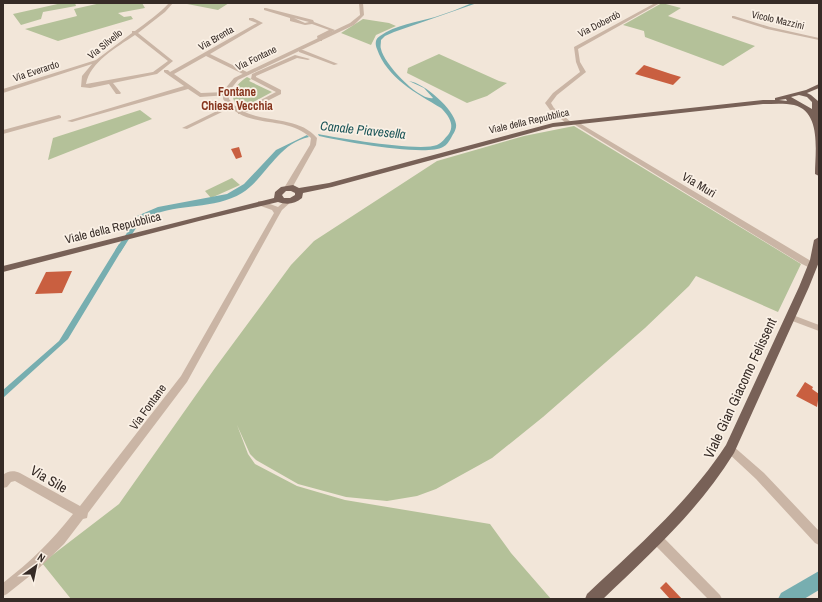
<svg xmlns="http://www.w3.org/2000/svg" width="822" height="602" font-family="'Archivo Narrow',sans-serif">
  <rect width="100%" height="100%" fill="#f2e6d9"/>
  <g fill="#b4c199">
    <path d="M 62,3 L 75,3 L 76,6 L 43,12 L 41,19 L 21,25 L 13,14 Z"/>
    <path d="M 101,3 L 142,3 L 145,8 L 118,13 L 124,17 L 131,16 L 133,19 L 58,41 L 25,29 L 77,16 L 74,9 Z"/>
    <path d="M 182,3 L 229,3 L 218,10 Z"/>
    <path d="M 662,3 L 681,8 L 668,16 L 755,46 L 723,66 L 645,37 L 644,31 L 623,25 Z"/>
    <path d="M 363,19 L 389,23 L 396,26 L 376,35 L 371,45 L 341,33 Z"/>
    <path d="M 439,54 L 499,81 L 507,83 L 487,96 L 467,103 L 407,73 L 408,68 Z"/>
    <path d="M 247,77 L 251,79 L 249,81 L 272,92 L 241,109 C 226,97 234,86 247,77 Z"/>
    <path d="M 140,110 L 152,119 L 48,160 L 53,138 Z"/>
    <path d="M 574,126 L 801,264 L 778,312 L 696,276 L 689,286 L 645,328 L 543,417 L 492,458 L 436,489 L 417,496 L 387,501 L 346,497 L 298,484 L 256,460 L 250,454 L 237,425 L 248,454 L 255,464 L 297,486 L 345,500 L 490,524 L 511,553 L 551,599 L 71,599 L 42,563 L 119,504 L 215,368 L 291,265 L 314,241 L 437,161 L 524,136 Z"/>
    <path d="M 232,178 L 240,185 L 211,198 L 205,191 Z"/>
  </g>
  <g fill="#77aeb0">
    <path d="M 472,3 L 477,3 L 394,32 L 385,36 L 381,40 C 381,43 380,47 381,49 C 384,64 419,101 433,98 L 424,88 L 409,81 C 424,83 454,109 456,124 C 457,129 453,134 451,138 C 449,141 447,145 443,147 C 426,157 341,141 319,136 L 318,134 C 339,138 420,152 437,145 C 442,143 445,138 448,135 C 456,125 448,115 441,108 C 416,93 387,78 377,49 C 375,44 375,39 380,36 C 395,25 418,22 435,17 C 448,13 460,8 472,3 Z"/>
    <path d="M 307,135 L 309,137 C 277,144 267,177 242,193 C 214,210 179,203 150,216 C 140,220 136,230 126,233 L 141,217 L 137,216 L 158,207 L 227,194 L 244,184 L 276,150 Z"/>
    <path d="M 126,243 L 68,339 L 3,398 L 3,390 L 59,341 L 119,244 Z"/>
  </g>
  <g fill="none" stroke-linecap="round" stroke-linejoin="round">
    <path fill="#77aeb0" fill-rule="evenodd" d="M 135,223 L 138,225 L 120,253 L 116,253 L 115,251 L 116,249 L 133,224 Z"/>
    <path fill="#77aeb0" fill-rule="evenodd" d="M 819,571 L 819,590 L 804,599 L 778,599 L 781,593 Z"/>
  </g>
  <g fill="#c95f40">
    <path d="M 644,65 L 671,74 L 681,77 L 673,85 L 635,74 Z"/>
    <path d="M 239,147 L 242,157 L 236,159 L 231,149 Z"/>
    <path d="M 72,271 L 62,293 L 35,294 L 46,272 Z"/>
    <path d="M 805,382 L 813,387 L 812,389 L 819,394 L 817,407 L 796,396 Z"/>
    <path d="M 666,582 L 682,599 L 670,599 L 660,588 Z"/>
  </g>
  <g fill="none" stroke-linecap="round" stroke-linejoin="round">
    <g fill="#cab5a5" fill-rule="evenodd">
      <path d="M 169,3 L 173,3 L 165,12 L 138,33 L 173,61 L 157,74 L 113,83 L 121,93 L 120,94 L 116,94 L 109,84 L 90,88 L 81,87 L 82,76 L 92,64 L 3,93 L 3,89 L 96,60 L 132,33 L 132,31 L 135,31 C 147,22 159,14 169,3 ZM 135,35 L 168,61 L 153,72 L 86,84 C 90,62 117,47 135,35 Z"/>
      <path d="M 655,3 L 660,3 L 578,49 L 580,62 L 586,72 L 557,95 L 551,103 L 554,108 L 571,122 L 576,121 L 816,264 L 817,266 L 816,268 L 810,268 L 800,263 L 572,123 L 567,124 L 550,110 L 545,103 L 553,93 L 580,72 L 576,62 L 574,47 Z"/>
      <path d="M 266,8 L 313,20 L 314,22 L 335,30 L 322,38 L 322,41 L 318,41 L 317,36 L 329,30 L 312,24 L 305,25 L 290,21 L 290,18 L 264,10 L 264,8 ZM 294,18 L 309,22 L 305,23 Z"/>
      <path d="M 734,16 L 770,27 L 819,38 L 819,40 L 767,29 L 732,18 L 732,16 Z"/>
      <path d="M 249,18 L 253,18 L 263,23 L 210,54 L 249,73 L 249,75 L 245,75 L 206,56 L 174,74 L 201,93 L 226,92 L 228,93 L 228,95 L 200,97 L 188,89 L 72,122 L 67,121 L 184,86 L 164,72 L 164,70 L 168,70 L 170,72 L 257,23 L 249,20 Z"/>
      <path d="M 299,50 L 303,50 L 338,64 L 334,65 L 299,52 Z"/>
      <path d="M 295,55 L 310,59 L 308,60 L 297,58 L 256,76 L 256,77 L 281,90 L 281,94 L 242,114 L 238,114 L 238,112 L 276,92 L 251,79 L 252,74 Z"/>
      <path d="M 217,111 L 222,112 L 187,129 L 182,128 Z"/>
      <path d="M 59,115 L 61,116 L 61,118 L 3,134 L 3,130 Z"/>
      <path d="M 287,199 L 289,199 L 292,201 L 282,210 L 278,217 L 187,382 L 88,513 L 87,518 L 83,519 L 64,544 L 36,571 L 7,594 L 3,596 L 3,583 C 31,561 51,542 73,514 L 15,481 L 11,482 L 7,487 L 3,488 L 3,475 C 7,471 14,470 20,473 L 80,506 L 181,376 L 274,213 L 272,210 L 258,205 L 258,201 L 262,201 L 278,207 Z"/>
      <path d="M 790,314 L 819,325 L 819,331 L 787,319 L 786,317 L 787,315 Z"/>
      <path d="M 730,444 L 733,446 L 764,473 L 819,531 L 819,545 L 815,543 L 756,479 L 727,452 L 725,449 L 727,446 Z"/>
      <path d="M 656,532 L 660,534 L 720,595 L 722,599 L 708,599 L 652,542 L 650,538 L 652,534 Z"/>
    </g>
    <path fill="#cab5a5" fill-rule="evenodd" d="M 359,3 L 363,3 L 364,15 L 354,25 L 238,80 L 230,90 L 229,99 C 250,128 295,111 317,138 L 316,145 L 292,188 L 288,190 L 285,190 L 284,188 L 310,145 L 311,138 C 285,113 246,132 223,99 L 224,90 L 234,78 L 350,23 L 360,15 Z"/>
    <g fill="#786157" fill-rule="evenodd">
      <path d="M 819,84 L 819,88 L 807,93 L 811,95 L 818,101 L 819,176 L 815,174 C 815,153 822,112 794,105 C 785,103 773,104 763,104 L 553,127 L 332,187 L 303,193 L 302,198 C 295,204 287,205 278,202 L 199,221 L 3,272 L 3,266 L 274,198 L 275,192 L 281,187 L 293,185 L 299,188 L 329,183 L 553,123 L 763,100 L 775,100 L 775,98 L 806,90 ZM 799,95 L 807,97 L 812,102 L 812,109 L 791,97 ZM 786,99 L 787,101 L 779,100 ZM 286,191 L 291,191 L 295,193 L 295,195 L 290,198 L 284,198 L 282,195 Z"/>
      <path d="M 819,237 L 819,262 L 809,287 L 734,453 C 699,510 651,553 603,599 L 585,599 L 587,594 C 637,547 688,503 726,445 L 799,287 L 810,260 L 814,240 Z"/>
    </g>
  </g>
  <g text-anchor="middle" dominant-baseline="central" stroke-width="3.5" stroke-linejoin="round" paint-order="stroke">
    <g font-size="10" fill="#362b26" stroke="#faf0e5">
      <text transform="translate(778 20) rotate(13)">Vicolo Mazzini</text>
      <text transform="translate(599 24) rotate(-27)">Via Doberdò</text>
      <text transform="translate(216 38) rotate(-30)">Via Brenta</text>
      <text transform="translate(105 44) rotate(-39)">Via Silvello</text>
      <text transform="translate(256 58) rotate(-26)">Via Fontane</text>
      <text transform="translate(36 71) rotate(-18)">Via Everardo</text>
      <text transform="translate(529 121) rotate(-13)">Viale della Repubblica</text>
    </g>
    <g font-size="12" font-weight="bold" fill="#86351e" stroke="#faf0e5">
      <text x="237" y="92">Fontane<tspan x="237" dy="14">Chiesa Vecchia</tspan></text>
    </g>
    <g font-size="12" fill="#362b26" stroke="#faf0e5">
      <text transform="translate(699 185) rotate(31)">Via Muri</text>
      <text transform="translate(113 228) rotate(-14)">Viale della Repubblica</text>
      <text transform="translate(148 407) rotate(-54)">Via Fontane</text>
    </g>
    <g font-size="13" font-style="italic" fill="#1b5558" stroke="#faf0e5">
      <text transform="translate(363 130) rotate(6)">Canale Piavesella</text>
    </g>
    <g font-size="14" fill="#362b26" stroke="#faf0e5">
      <text transform="translate(740 388) rotate(-65)">Viale Gian Giacomo Felissent</text>
      <text transform="translate(49 479) rotate(30)">Via Sile</text>
    </g>
  </g>
  <rect width="822" height="602" fill="none" stroke="#362b26" stroke-width="8"/>
  <g transform="translate(36 566) rotate(33)" stroke="#faf0e5" stroke-width="3" paint-order="stroke">
  <path d="M0-3L7 15L0 10L-7 15Z" fill="#362b26"/>
  <text y="-6" font-size="11" font-weight="bold" text-anchor="middle" fill="#362b26">N</text>
  </g>
</svg>
